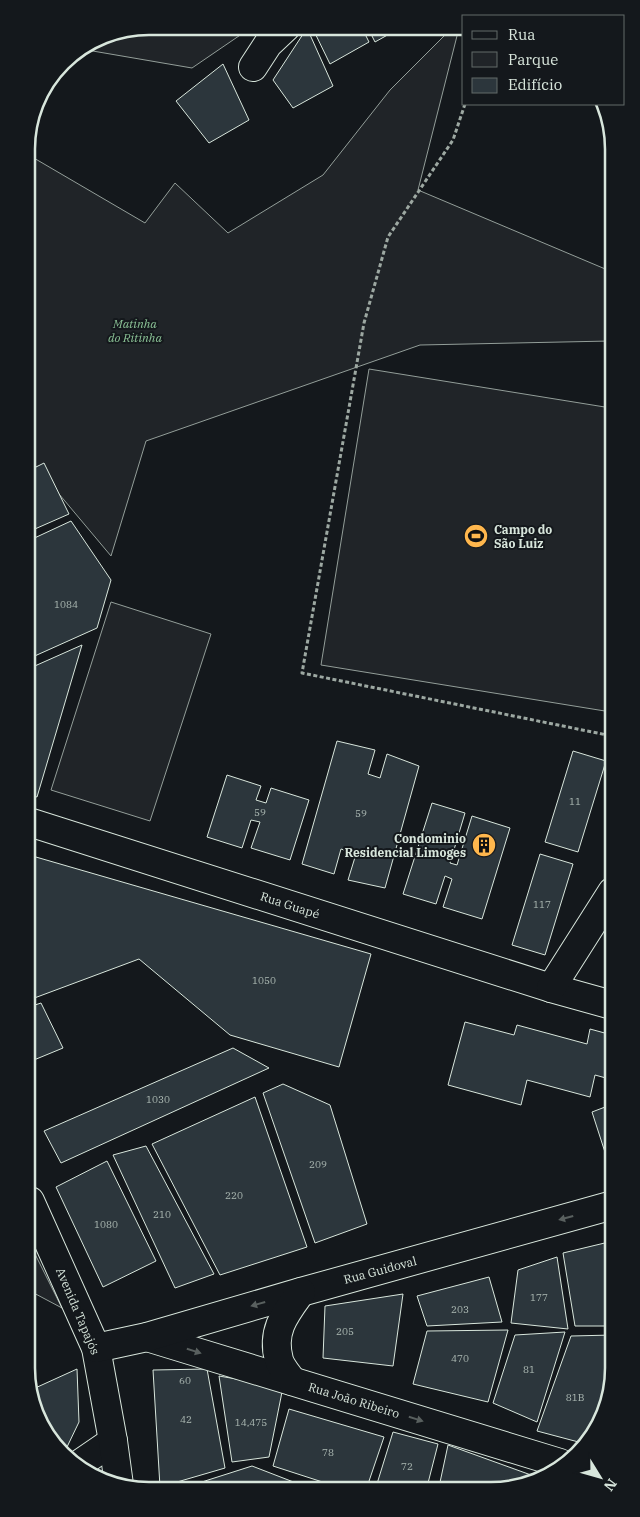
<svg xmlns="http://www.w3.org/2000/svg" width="640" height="1517" font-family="'IBM Plex Serif',serif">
  <rect width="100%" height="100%" fill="#14181c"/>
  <g fill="#202428" stroke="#939e99">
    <path d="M 149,26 L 252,27 L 192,68 L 81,49 L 102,35 Z"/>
    <path d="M 452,28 L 459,28 L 418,190 L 610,271 L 610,341 L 420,345 L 146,441 L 111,556 L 28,457 L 27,141 L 39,95 L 51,79 L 27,154 L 145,223 L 175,183 L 228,233 L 323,175 L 390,90 Z"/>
    <path d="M 369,369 L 611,408 L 611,712 L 321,665 Z"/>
    <path d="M 111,602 L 211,634 L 150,821 L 51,790 Z"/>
    <path d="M 30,1244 L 62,1308 L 30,1291 Z"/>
  </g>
  <g fill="#2c363c" stroke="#d8e6dc">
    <path d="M 312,27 L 362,28 L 369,42 L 330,64 Z"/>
    <path d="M 307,28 L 333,86 L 293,108 L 273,80 Z"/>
    <path d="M 368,28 L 400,28 L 375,42 Z"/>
    <path d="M 223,64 L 249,120 L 209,143 L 176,101 Z"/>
    <path d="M 44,463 L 69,514 L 28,532 L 28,471 Z"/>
    <path d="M 71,521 L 111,580 L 97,628 L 28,659 L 28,541 Z"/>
    <path d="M 82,645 L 37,797 L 29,795 L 28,669 Z"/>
    <path d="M 337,741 L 375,750 L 368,774 L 380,778 L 387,754 L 419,766 L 385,888 L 348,880 L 356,854 L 341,849 L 334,874 L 302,864 Z"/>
    <path d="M 573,751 L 606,761 L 578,852 L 545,842 Z"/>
    <path d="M 227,775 L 261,786 L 256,800 L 266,803 L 271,788 L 309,800 L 290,860 L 251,848 L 260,822 L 251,820 L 242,848 L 207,837 Z"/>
    <path d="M 432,803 L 465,813 L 450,863 L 457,865 L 472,816 L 510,828 L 482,919 L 443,907 L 452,879 L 445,876 L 436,904 L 403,894 Z"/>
    <path d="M 540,854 L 573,864 L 545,955 L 512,945 Z"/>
    <path d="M 29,855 L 371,954 L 339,1067 L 230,1035 L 139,959 L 29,1000 Z"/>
    <path d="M 41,1003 L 63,1048 L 29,1062 L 29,1007 Z"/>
    <path d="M 465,1022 L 514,1035 L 517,1025 L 587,1044 L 590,1029 L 612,1035 L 613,1080 L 595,1075 L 590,1097 L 527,1080 L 521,1105 L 448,1085 Z"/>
    <path d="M 233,1048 L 269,1068 L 61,1163 L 44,1131 Z"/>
    <path d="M 283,1084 L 330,1105 L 367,1224 L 315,1243 L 263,1093 Z"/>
    <path d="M 255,1097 L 307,1247 L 220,1275 L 152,1144 Z"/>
    <path d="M 613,1104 L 613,1177 L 592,1112 Z"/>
    <path d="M 146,1146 L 214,1274 L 175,1288 L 113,1155 Z"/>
    <path d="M 107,1161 L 156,1261 L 103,1287 L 56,1187 Z"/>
    <path d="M 613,1241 L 613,1326 L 575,1326 L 563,1253 Z"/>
    <path d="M 557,1257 L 568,1329 L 511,1323 L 518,1270 Z"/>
    <path d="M 489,1277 L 502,1322 L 427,1326 L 417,1296 Z"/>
    <path d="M 403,1294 L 393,1366 L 323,1358 L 325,1306 Z"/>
    <path d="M 508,1330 L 488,1402 L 413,1384 L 427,1331 Z"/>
    <path d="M 565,1332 L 537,1422 L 493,1403 L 515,1335 Z"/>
    <path d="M 613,1335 L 613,1364 L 586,1444 L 537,1431 L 571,1336 Z"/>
    <path d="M 77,1369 L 79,1422 L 67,1447 L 62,1451 L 30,1399 L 30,1384 L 33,1389 Z"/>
    <path d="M 207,1369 L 225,1468 L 160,1487 L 153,1370 Z"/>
    <path d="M 219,1376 L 283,1387 L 269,1457 L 232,1462 Z"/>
    <path d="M 289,1409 L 384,1437 L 367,1487 L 338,1487 L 273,1466 Z"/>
    <path d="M 393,1432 L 438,1444 L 427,1487 L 376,1487 Z"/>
    <path d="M 448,1445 L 531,1475 L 527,1484 L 522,1487 L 439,1487 Z"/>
    <path d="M 252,1466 L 309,1488 L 183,1488 Z"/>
  </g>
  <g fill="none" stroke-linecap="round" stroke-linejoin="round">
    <g stroke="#d8e6dc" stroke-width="30">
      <g id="street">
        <path d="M 253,67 L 268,44 L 286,27"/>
        <path d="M 29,822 L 551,988 L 612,1005"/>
        <path d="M 551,988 L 612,892"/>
        <path d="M 78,1465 L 113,1441"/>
      </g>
    </g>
    <g stroke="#d8e6dc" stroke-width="30">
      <g id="secondary">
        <path d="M 30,1201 L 96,1348 L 113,1441 L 119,1485"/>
        <path d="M 147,1337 L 560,1463"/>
        <path d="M 96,1348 L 147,1337 L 301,1292 L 613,1205"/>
        <path d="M 292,1381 C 288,1375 281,1367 279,1360 C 271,1331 285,1314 301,1292"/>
      </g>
    </g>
    <path stroke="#9da8a2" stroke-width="3" stroke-dasharray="4 2.5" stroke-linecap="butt" d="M 465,104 L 453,140 L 388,237 L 364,323 L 302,673 L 612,736"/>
    <use href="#street" stroke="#14181c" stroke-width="28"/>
    <use href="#secondary" stroke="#14181c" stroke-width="28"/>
  </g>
  <defs><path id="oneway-solid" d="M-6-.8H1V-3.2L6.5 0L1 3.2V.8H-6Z" transform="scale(1.25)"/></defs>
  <g fill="#59605f">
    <use href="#oneway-solid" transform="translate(566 1218) rotate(165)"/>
    <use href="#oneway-solid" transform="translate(258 1304) rotate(164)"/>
    <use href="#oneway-solid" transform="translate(194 1351) rotate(17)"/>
    <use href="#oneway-solid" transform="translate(416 1419) rotate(17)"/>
  </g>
  <defs>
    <g id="stadium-disc" transform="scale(1.25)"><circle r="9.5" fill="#ffb74d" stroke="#14181c"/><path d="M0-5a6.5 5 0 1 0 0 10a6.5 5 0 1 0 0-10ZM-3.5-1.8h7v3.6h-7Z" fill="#111"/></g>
    <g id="building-disc" transform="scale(1.25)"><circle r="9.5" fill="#ffb74d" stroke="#14181c"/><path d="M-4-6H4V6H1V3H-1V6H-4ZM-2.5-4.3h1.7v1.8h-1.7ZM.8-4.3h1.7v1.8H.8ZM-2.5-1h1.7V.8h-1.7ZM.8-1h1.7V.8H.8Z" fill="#111"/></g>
  </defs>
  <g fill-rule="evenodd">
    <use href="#stadium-disc" x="476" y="536"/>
    <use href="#building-disc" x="484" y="845"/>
  </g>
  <g text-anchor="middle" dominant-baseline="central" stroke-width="4" stroke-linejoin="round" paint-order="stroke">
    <g font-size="10" fill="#adbab4">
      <text x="66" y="604">1084</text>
      <text x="575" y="801">11</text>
      <text x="260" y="812">59</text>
      <text x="361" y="813">59</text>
      <text x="542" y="904">117</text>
      <text x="264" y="980">1050</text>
      <text x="158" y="1099">1030</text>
      <text x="318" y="1164">209</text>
      <text x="234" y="1195">220</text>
      <text x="162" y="1214">210</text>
      <text x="106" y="1224">1080</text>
      <text x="539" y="1297">177</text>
      <text x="460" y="1309">203</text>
      <text x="345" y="1331">205</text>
      <text x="460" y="1358">470</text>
      <text x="529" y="1369">81</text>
      <text x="185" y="1380">60</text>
      <text x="575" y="1397">81B</text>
      <text x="186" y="1419">42</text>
      <text x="251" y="1422">14,475</text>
      <text x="328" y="1452">78</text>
      <text x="407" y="1466">72</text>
    </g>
    <g font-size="12" font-style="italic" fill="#8ac095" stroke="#14181c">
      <text x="135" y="323">Matinha<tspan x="135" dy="14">do Ritinha</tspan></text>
    </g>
    <g font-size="12" font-weight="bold" fill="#d8e6dc" stroke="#14181c" text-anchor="start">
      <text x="494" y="529">Campo do<tspan x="494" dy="14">São Luiz</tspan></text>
      <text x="466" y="838" text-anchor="end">Condominio<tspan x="466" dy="14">Residencial Limoges</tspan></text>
    </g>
    <g font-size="12" fill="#d8e6dc" stroke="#14181c">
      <text transform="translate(290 905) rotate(18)">Rua Guapé</text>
      <text transform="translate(380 1270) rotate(-15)">Rua Guidoval</text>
      <text transform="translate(78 1311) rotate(67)">Avenida Tapajós</text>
      <text transform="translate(354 1400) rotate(17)">Rua João Ribeiro</text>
    </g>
  </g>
  <path d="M0 0H640V1517H0ZM149 35H491A114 114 0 0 1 605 149V1368A114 114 0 0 1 491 1482H149A114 114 0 0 1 35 1368V149A114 114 0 0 1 149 35Z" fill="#14181c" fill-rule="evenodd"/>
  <path fill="none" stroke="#d8e6dc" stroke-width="2.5" d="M149 35H491A114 114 0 0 1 605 149V1368A114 114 0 0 1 491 1482H149A114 114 0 0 1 35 1368V149A114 114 0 0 1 149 35Z"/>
  <rect x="462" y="15" width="162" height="90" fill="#14181c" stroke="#626a69"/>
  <rect x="472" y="31" width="25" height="8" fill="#14181c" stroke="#626a69"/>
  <text x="508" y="40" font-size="15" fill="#d8e6dc">Rua</text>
  <rect x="472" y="52" width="25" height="15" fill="#202428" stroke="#626a69"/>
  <text x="508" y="65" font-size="15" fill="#d8e6dc">Parque</text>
  <rect x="472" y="78" width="25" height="15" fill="#2c363c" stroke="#626a69"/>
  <text x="508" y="90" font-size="15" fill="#d8e6dc">Edifício</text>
  <g transform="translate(600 1477) rotate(127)" stroke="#14181c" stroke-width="4" paint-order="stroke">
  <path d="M0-4L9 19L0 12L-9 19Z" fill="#d8e6dc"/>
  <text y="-8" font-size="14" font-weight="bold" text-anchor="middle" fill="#d8e6dc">N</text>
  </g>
</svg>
